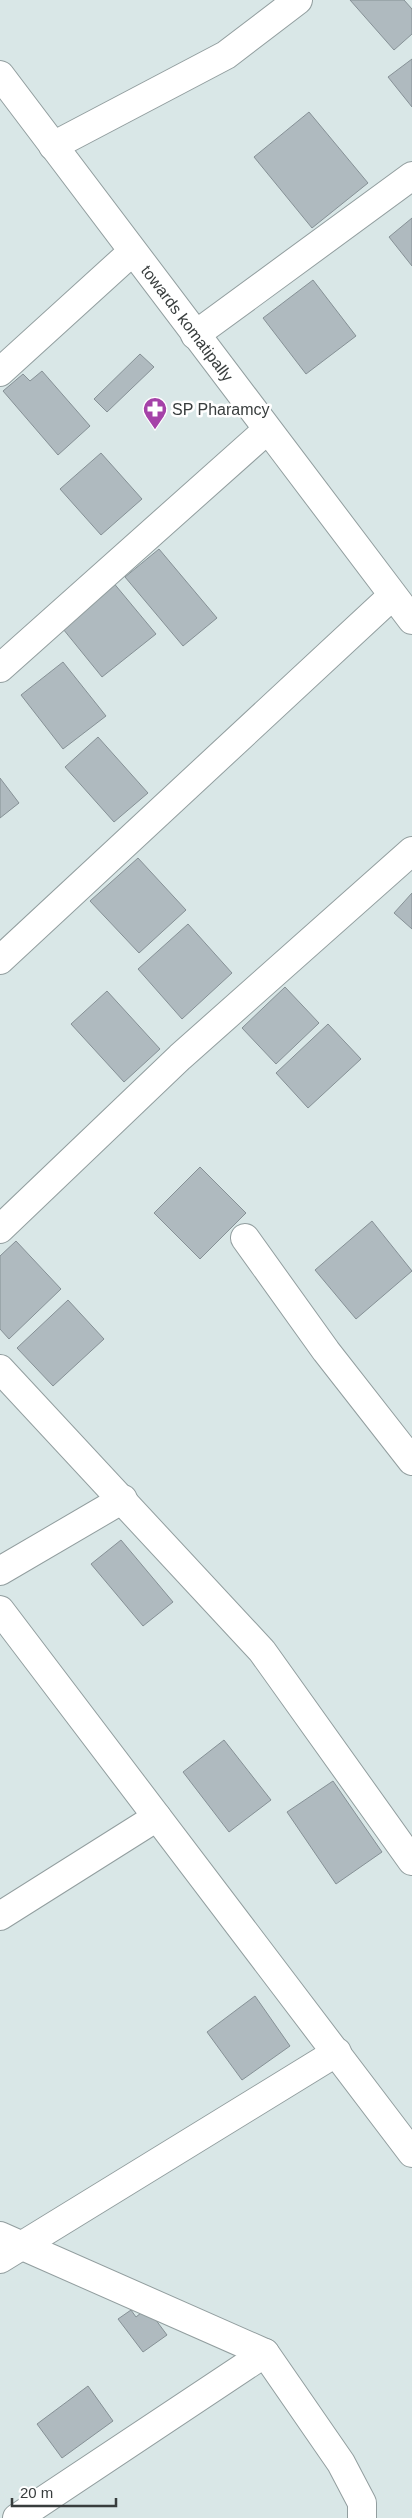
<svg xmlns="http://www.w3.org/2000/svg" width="412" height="2518" font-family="Arial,sans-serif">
  <rect width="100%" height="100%" fill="#d9e7e7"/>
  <g fill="#afbabf" stroke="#869196">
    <path d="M 350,0 L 404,0 L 412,9 L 412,34 L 394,50 Z"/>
    <path d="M 412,59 L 412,107 L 388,77 Z"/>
    <path d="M 309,112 L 368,183 L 312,228 L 254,157 Z"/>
    <path d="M 412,218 L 412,266 L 389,237 Z"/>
    <path d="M 313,280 L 356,336 L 306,374 L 263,318 Z"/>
    <path d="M 140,354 L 154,367 L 107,412 L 94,399 Z"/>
    <path d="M 42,371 L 90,426 L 58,455 L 3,391 L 23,374 L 30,381 Z"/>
    <path d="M 101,453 L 142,499 L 101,535 L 60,489 Z"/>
    <path d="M 159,549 L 217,618 L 183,646 L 125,577 Z"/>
    <path d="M 112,581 L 156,634 L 102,677 L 59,624 Z"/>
    <path d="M 63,662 L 106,716 L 63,749 L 21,695 Z"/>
    <path d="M 98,737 L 148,793 L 114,822 L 65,767 Z"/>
    <path d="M 0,778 L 19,803 L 0,818 Z"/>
    <path d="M 138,858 L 186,910 L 139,953 L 90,901 Z"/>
    <path d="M 412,893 L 412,929 L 394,913 Z"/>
    <path d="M 188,924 L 232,973 L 182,1019 L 138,969 Z"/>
    <path d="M 285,987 L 319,1023 L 276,1064 L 242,1028 Z"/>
    <path d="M 107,991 L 160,1049 L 124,1082 L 71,1024 Z"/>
    <path d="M 328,1024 L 361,1059 L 308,1108 L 276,1073 Z"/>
    <path d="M 200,1167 L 246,1213 L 200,1259 L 154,1213 Z"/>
    <path d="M 372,1221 L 412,1271 L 356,1319 L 315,1270 Z"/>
    <path d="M 16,1241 L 61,1289 L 9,1339 L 0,1329 L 0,1256 Z"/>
    <path d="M 68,1300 L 104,1339 L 53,1386 L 17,1348 Z"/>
    <path d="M 121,1540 L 173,1602 L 143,1626 L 91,1564 Z"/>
    <path d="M 224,1740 L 271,1800 L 229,1832 L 183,1772 Z"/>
    <path d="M 333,1781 L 382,1852 L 336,1884 L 287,1812 Z"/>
    <path d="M 255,1996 L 290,2046 L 242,2080 L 207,2032 Z"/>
    <path d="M 147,2308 L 167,2335 L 143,2352 L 118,2319 L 131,2310 L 136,2317 Z"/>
    <path d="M 88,2386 L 113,2421 L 62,2458 L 37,2424 Z"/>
  </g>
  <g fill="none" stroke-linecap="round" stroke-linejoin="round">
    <g stroke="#929e9f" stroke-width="30">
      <g id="minor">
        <path id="s1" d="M 0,75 L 412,620"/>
        <path d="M 53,146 L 226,55 L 298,0"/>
        <path d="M 195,335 L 412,176"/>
        <path d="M 0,372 L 132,252"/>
        <path d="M 0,668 L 267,430"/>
        <path d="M 0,960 L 392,596"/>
        <path d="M 0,1229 L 180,1057 L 412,851"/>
        <path d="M 245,1238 L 326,1351 L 412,1461"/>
        <path d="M 0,1369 L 262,1651 L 412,1861"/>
        <path d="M 0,1571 L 123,1499"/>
        <path d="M 0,1610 L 412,2153"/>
        <path d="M 0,1916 L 157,1817"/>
        <path d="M 0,2236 L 265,2353 L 341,2463 L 362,2503 L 362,2518"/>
        <path d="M 0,2259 L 337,2052"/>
        <path d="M 17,2518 L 265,2353"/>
      </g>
    </g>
    <use href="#minor" stroke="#fff" stroke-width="28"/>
  </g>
  <defs>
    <g id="pharmacy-pin" transform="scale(1.25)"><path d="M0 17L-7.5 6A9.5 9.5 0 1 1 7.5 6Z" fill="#a542a8" stroke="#fff"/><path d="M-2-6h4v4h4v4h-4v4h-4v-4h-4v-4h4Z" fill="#fff"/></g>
  </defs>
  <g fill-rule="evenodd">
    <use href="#pharmacy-pin" x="155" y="409"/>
  </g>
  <g text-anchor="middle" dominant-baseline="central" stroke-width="5" stroke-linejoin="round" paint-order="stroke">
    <g font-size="16" fill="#383d3d" stroke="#fff">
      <text stroke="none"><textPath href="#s1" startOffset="311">towards komatipally</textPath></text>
    </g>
    <g font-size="16" fill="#383d3d" stroke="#fff" text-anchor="start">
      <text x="172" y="409">SP Pharamcy</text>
    </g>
  </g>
  <path d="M12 2498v8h104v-8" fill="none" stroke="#383d3d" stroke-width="2.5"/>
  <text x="20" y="2498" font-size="15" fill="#383d3d" stroke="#ffffff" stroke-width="4" paint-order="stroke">20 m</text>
</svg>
